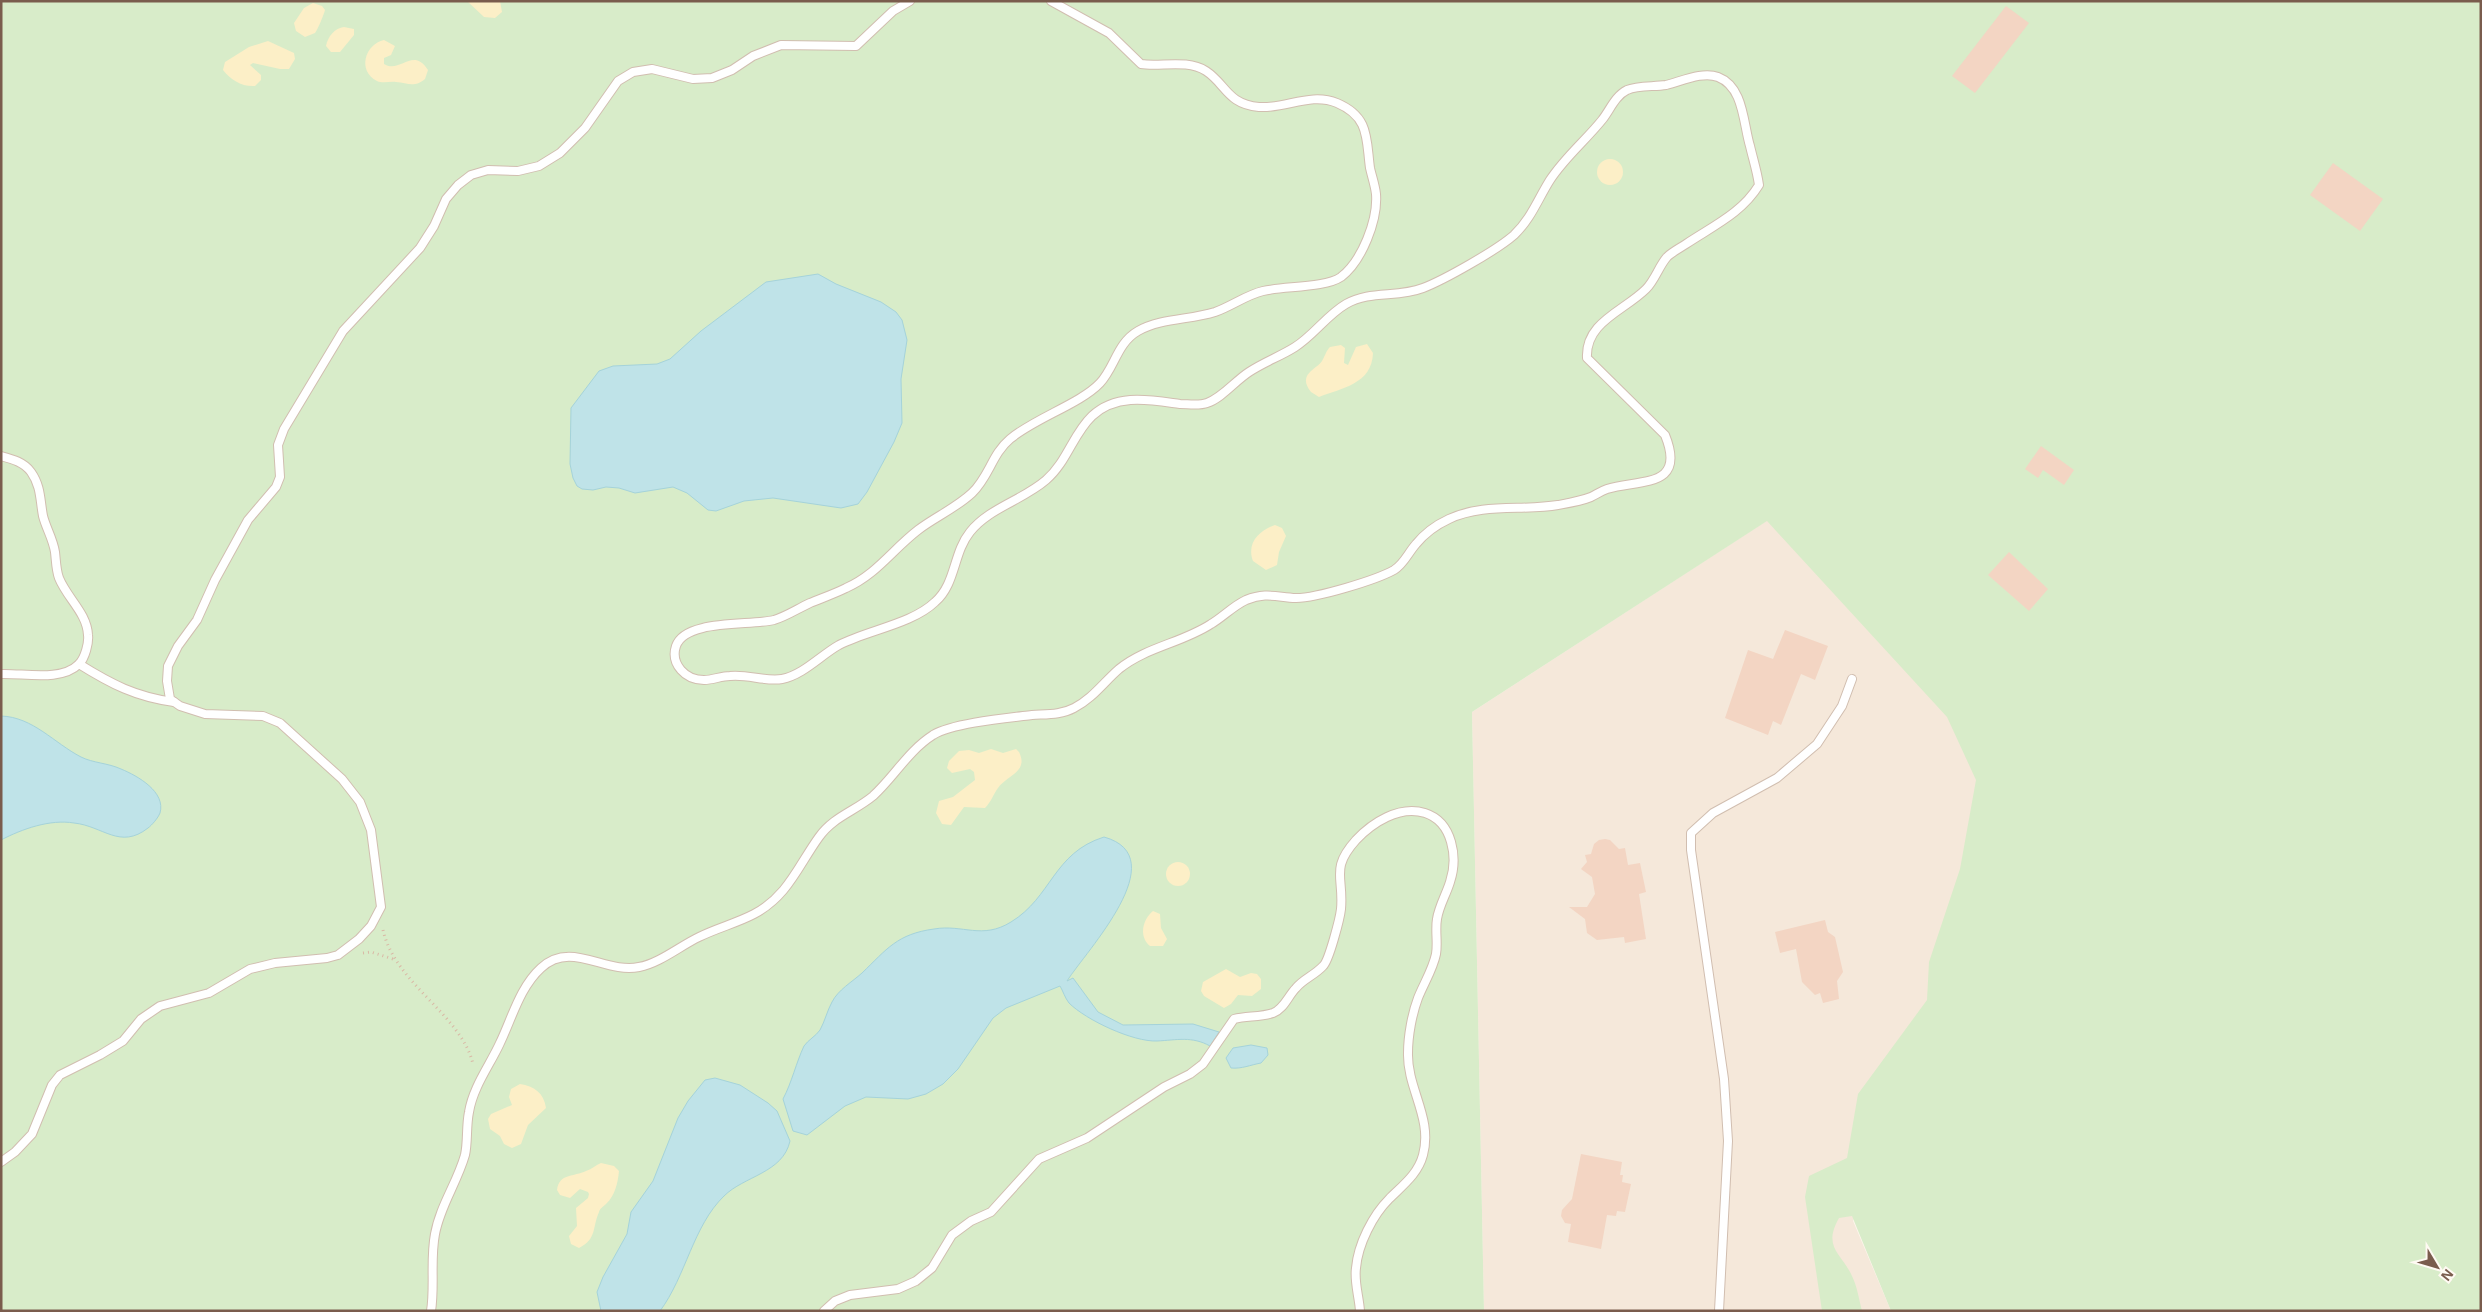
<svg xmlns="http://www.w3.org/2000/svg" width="2482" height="1312" font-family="Arial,sans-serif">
  <rect width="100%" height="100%" fill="#fdf6ec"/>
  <path fill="#f5e8da" d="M 1774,516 L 2003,755 L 1926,1015 L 1853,1221 L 1891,1311 L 1484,1311 L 1472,712 Z"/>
  <path fill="#d8ecc9" d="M 1,1 L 2481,1 L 2481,1311 L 1891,1311 L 1852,1216 L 1839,1218 C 1822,1248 1842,1253 1852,1276 C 1857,1286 1859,1299 1862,1311 L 1822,1311 L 1805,1197 L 1809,1176 L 1847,1158 L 1858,1094 L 1927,1000 L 1929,962 L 1960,869 L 1976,780 L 1947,717 L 1767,521 L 1472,712 L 1484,1311 L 1,1311 Z"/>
  <g fill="#fcefc7">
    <path d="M 467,1 L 500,1 L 502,12 L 495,18 L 484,17 Z"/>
    <path d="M 313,3 L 322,6 L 325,10 C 324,14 318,29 315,33 L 305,37 L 296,31 L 294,23 L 304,8 Z"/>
    <path d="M 344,27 L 354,29 L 354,35 L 340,52 L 331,52 L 326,46 C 328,36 335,28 344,27 Z"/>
    <path d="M 384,40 L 395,46 L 391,55 L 384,58 L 384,64 C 400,74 413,46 428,70 L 425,79 C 414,88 408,83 396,82 C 390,81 383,84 377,81 C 357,71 365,44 384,40 Z"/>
    <path d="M 268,41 L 294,53 L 295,59 L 289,69 L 280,69 L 253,63 L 250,65 L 261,75 L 261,80 L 255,86 C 242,87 231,80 223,70 L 225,62 L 249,47 Z"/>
    <circle cx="1610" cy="172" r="13"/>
    <path d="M 1367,344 L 1373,353 C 1372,384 1342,388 1319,397 L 1311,392 C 1297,374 1316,370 1322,361 C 1325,356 1326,351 1330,347 L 1341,345 L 1345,348 L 1344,363 L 1348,365 L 1356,347 Z"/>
    <path d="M 1275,525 L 1282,528 L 1286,536 L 1279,552 L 1277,565 L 1266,570 L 1253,561 C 1246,543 1260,530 1275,525 Z"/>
    <path d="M 991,749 L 1003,753 L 1016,749 L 1019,752 C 1029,772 1007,775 998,788 C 993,795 991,802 985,808 L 964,807 L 951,825 L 942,824 L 936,813 L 939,801 L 953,797 L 975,780 L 974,772 L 970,769 L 952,773 L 947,768 L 949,761 L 959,751 L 969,750 L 979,753 Z"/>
    <circle cx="1178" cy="874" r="12"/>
    <path d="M 1153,911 L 1160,914 L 1161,928 L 1167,939 L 1163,946 L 1150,946 C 1139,937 1142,920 1153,911 Z"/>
    <path d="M 1226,969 L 1240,977 L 1251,973 L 1257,974 L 1261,979 L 1261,989 L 1252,996 L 1238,995 L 1231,1004 L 1224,1008 L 1204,996 L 1201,991 L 1203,982 Z"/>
    <path d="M 520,1084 C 534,1086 544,1093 546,1108 L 528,1125 L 521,1144 L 512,1148 L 504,1144 L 500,1136 L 490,1129 L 488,1119 L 491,1114 L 512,1105 L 509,1097 L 511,1089 Z"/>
    <path d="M 601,1163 L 614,1166 L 619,1171 C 618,1182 615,1196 606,1204 C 603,1207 600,1208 599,1212 C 592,1228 597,1239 579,1248 L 571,1244 L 569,1236 L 577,1226 L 576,1208 L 588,1198 L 589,1194 L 588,1192 L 580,1189 L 570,1198 L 560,1195 L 557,1190 C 559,1173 574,1177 586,1171 C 592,1169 596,1165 601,1163 Z"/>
  </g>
  <g fill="#bfe3e8" stroke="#a5d3da">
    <path d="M 818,274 L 836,284 L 881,302 L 896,312 L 902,320 L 907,340 L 901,379 L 902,423 L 894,442 L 867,492 L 858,504 L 841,508 L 773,498 L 744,501 L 716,511 L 708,510 L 687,493 L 673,487 L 635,493 L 619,488 L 606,487 L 593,490 L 582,489 L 577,486 L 573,478 L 570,464 L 571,408 L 599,371 L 613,366 L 657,364 L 670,359 L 701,331 L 766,282 Z"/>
    <path d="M 1,716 C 33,717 54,743 81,757 C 93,763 108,763 121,769 C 138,776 166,792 160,813 C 158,818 152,825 148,828 C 120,850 103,826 74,823 C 50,819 22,829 1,840 Z"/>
    <path d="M 1104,837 C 1176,857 1086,951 1067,981 L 1073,978 L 1098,1012 L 1123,1025 L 1193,1024 L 1219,1032 L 1210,1046 C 1192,1036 1177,1040 1157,1041 C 1133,1042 1086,1020 1069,1003 C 1065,998 1063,991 1060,986 L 1006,1008 L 993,1018 L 958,1069 L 943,1084 L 926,1094 L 908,1099 L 866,1097 L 845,1106 L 807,1135 L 793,1131 L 783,1099 C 792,1082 796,1063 804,1046 C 808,1040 816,1036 820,1030 C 825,1021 827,1011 832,1002 C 838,990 852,982 862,973 C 887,949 897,934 934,929 C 963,924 982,940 1011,922 C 1052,897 1053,853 1104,837 Z"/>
    <path d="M 1251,1045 L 1267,1048 L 1268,1055 L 1261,1063 C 1250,1065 1242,1069 1231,1068 L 1226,1058 L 1233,1048 Z"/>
    <path d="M 715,1078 L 740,1085 L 768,1103 L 777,1111 L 790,1141 C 783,1173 744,1176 724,1196 C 693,1226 686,1276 660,1311 L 601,1311 L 597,1292 L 603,1277 L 627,1234 L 631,1212 L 653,1181 L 678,1118 L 688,1101 L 705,1080 Z"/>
  </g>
  <g fill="#f3d5c3">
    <path d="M 2006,6 L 2029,23 L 1975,93 L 1952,76 Z"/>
    <path d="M 2333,163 L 2383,199 L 2360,231 L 2310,195 Z"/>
    <path d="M 2041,446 L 2074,470 L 2064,485 L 2043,470 L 2038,478 L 2025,469 Z"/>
    <path d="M 2009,552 L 2048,589 L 2029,611 L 1988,575 Z"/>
    <path d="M 1785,630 L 1828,646 L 1815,680 L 1801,674 L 1781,725 L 1773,721 L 1768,735 L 1725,718 L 1748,650 L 1773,659 Z"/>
    <path d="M 1605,839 L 1610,840 L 1619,849 L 1625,848 L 1628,865 L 1640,863 L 1646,892 L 1639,894 L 1646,939 L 1625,943 L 1624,937 L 1597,940 L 1587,933 L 1585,919 L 1569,907 L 1587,907 L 1595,894 L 1592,877 L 1581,869 L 1587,862 L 1585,855 L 1591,854 L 1594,844 L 1599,840 Z"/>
    <path d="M 1825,920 L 1828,932 L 1835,937 L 1843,972 L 1837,981 L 1839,999 L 1823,1003 L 1820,993 L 1815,995 L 1802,982 L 1796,949 L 1780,953 L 1775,932 Z"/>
    <path d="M 1581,1154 L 1622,1162 L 1620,1175 L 1623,1175 L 1622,1182 L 1631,1184 L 1625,1212 L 1617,1211 L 1616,1216 L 1607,1215 L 1601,1249 L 1568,1242 L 1571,1224 L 1565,1223 L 1561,1216 L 1562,1210 L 1572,1199 Z"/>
  </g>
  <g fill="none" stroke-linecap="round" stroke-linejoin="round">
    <g stroke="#d1beb0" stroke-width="10">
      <g id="lane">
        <path d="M 1,456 C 12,459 24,462 31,472 C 41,486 40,500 43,516 C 46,528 53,539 55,552 C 56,560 56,570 59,578 C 67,598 87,613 88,635 C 89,643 85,658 79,664 C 61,682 24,673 1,674"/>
        <path d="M 79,664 C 111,684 136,697 174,702"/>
        <path d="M 1,1162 L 15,1152 L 32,1134 L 52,1085 L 60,1075 L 100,1055 L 123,1041 L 141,1019 L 160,1006 L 209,993 L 250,969 L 275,963 L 327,958 L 338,955 L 359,939 L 371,926 L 381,907 L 371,830 L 360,802 L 342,779 L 280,723 L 263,716 L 205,714 L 180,706 L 170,699 L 167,681 L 168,666 L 178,646 L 197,620 L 215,580 L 248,520 L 276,487 L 280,477 L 278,445 L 284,429 L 343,331 L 420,248 L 434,226 L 446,199 L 458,185 L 471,175 L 488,170 L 518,171 L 539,166 L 560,153 L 585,128 L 618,81 L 633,72 L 652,69 L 693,79 L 712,78 L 732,70 L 753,56 L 781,45 L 856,46 L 893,11 L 910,1"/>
        <path d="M 431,1311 C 435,1286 430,1260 435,1234 C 440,1206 457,1183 465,1155 C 468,1141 466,1127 469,1112 C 473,1087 490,1065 500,1043 C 512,1018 520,987 541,968 C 571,940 605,974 639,967 C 660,963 680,946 699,937 C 717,928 737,923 754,914 C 788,896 798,866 819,837 C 833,817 855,811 873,796 C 894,777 908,751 933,735 C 953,723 1007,718 1032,715 C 1046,714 1061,715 1074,708 C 1092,699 1104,682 1119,669 C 1146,647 1182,643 1211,624 C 1223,617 1233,606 1246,600 C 1266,592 1276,597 1296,598 C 1317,598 1376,580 1394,570 C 1404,564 1408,553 1416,544 C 1425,533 1436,525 1449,519 C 1483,503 1522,511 1558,505 C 1569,503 1581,501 1591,497 C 1597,494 1601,491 1607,489 C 1639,479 1687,489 1665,435 L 1587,358 C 1585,322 1624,311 1646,289 C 1655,280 1659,266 1667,257 C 1672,252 1680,248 1686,244 C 1713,226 1742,213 1759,185 C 1757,171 1753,159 1750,146 C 1743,123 1744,87 1718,77 C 1703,71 1682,81 1666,85 C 1654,87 1638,85 1627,90 C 1615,96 1610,110 1602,120 C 1586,140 1565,157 1550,180 C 1538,199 1531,219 1514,235 C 1497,250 1444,280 1423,288 C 1397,298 1370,290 1346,304 C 1327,315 1314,335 1295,347 C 1281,356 1264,362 1249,372 C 1235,381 1222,398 1207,403 C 1199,406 1188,404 1180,404 C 1150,400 1117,393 1092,416 C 1073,434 1067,462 1046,480 C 1023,500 989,508 970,532 C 953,553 956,584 935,602 C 912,624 868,630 839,645 C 821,655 803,675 782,679 C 766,682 748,674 730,676 C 721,676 713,680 704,680 C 695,680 687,677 681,670 C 675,663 673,655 676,646 C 685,619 750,626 774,620 C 787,616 797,609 810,603 C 822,598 834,594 846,588 C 877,574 892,550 918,530 C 935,517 956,508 972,493 C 989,477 992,454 1010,439 C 1035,418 1080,404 1100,383 C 1115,367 1117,343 1138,331 C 1161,318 1190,320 1215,312 C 1232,306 1246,295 1263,291 C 1284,286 1325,288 1341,277 C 1362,261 1378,220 1376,194 C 1375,185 1372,177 1370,168 C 1366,139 1370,117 1337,103 C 1310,92 1286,109 1259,107 C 1227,104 1226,84 1206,71 C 1187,59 1161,67 1141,64 L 1109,33 L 1051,1"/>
        <path d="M 824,1311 L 835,1301 L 850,1295 L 898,1289 L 916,1281 L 932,1268 L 952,1235 L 971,1221 L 991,1212 L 1039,1159 L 1087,1138 L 1164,1087 L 1190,1074 L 1203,1064 L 1234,1019 C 1247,1016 1261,1017 1273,1013 C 1284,1009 1288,996 1296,988 C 1303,979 1315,975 1323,966 C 1329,961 1340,918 1341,909 C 1344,877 1330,869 1356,840 C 1372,823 1399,805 1425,813 C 1453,822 1458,858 1450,882 C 1446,895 1439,906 1437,919 C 1435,930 1438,943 1436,954 C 1433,969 1424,983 1418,998 C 1412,1014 1408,1036 1408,1053 C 1407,1089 1433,1118 1423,1155 C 1418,1174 1403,1185 1389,1199 C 1373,1215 1358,1244 1356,1268 C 1354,1282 1359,1296 1360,1311"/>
        <path d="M 1719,1311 L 1728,1141 L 1724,1079 L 1691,850 L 1691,833 L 1713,813 L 1777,778 L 1817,744 L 1842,706 L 1852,679"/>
      </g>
    </g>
    <g stroke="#d9b8a5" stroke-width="3" stroke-dasharray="1 4" stroke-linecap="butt">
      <path d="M 383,930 C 395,984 461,1014 473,1064"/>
      <path d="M 363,953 L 371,952 L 393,959"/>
    </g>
    <use href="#lane" stroke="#fff" stroke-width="8"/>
  </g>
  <rect width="2482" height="1312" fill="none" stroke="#7a5c4d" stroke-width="5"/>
  <g transform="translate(2437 1267) rotate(128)" stroke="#fffaf3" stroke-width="4" paint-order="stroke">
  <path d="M0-4L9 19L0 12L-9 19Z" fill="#7a5c4d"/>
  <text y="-8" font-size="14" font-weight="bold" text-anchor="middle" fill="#7a5c4d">N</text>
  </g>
</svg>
